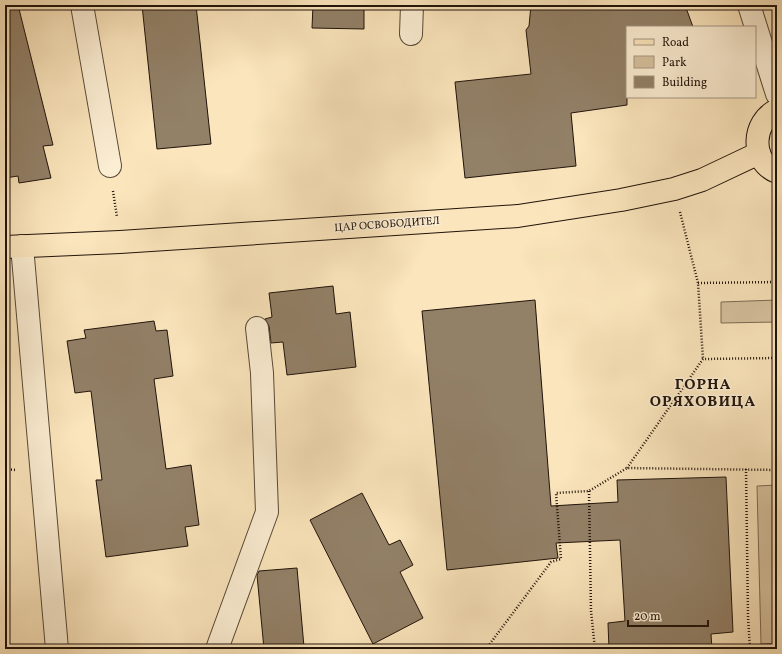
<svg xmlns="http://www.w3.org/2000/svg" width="782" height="654" font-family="Vollkorn,serif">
  <rect width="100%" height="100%" fill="#fbe5bc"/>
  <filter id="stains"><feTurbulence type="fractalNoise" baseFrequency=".005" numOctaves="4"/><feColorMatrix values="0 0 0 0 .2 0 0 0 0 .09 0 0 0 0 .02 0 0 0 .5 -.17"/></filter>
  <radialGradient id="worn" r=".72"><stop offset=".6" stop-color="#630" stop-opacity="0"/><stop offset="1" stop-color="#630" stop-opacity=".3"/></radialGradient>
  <g fill="#d6c19e" stroke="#7b6a54">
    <path d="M 777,300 L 777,322 L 721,323 L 721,302 Z"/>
    <path d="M 777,485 L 777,643 L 761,644 L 757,486 Z"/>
  </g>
  <g fill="#928067" stroke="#20130a">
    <path d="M 5,5 L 18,5 L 53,145 L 43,146 L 51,178 L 19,183 L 18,176 L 5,178 Z"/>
    <path d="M 142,5 L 196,5 L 211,144 L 157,149 Z"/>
    <path d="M 313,5 L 364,5 L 364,29 L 312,28 Z"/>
    <path d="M 531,5 L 685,5 L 693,27 L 627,27 L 627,105 L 571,113 L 576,166 L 465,178 L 455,82 L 531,74 L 526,30 L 529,26 Z"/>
    <path d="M 333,286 L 336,314 L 350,312 L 356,367 L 287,375 L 283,342 L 271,343 L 269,326 L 265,319 L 272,317 L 269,293 Z"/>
    <path d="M 535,300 L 551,506 L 618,502 L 617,480 L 726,477 L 733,632 L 711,634 L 712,649 L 609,649 L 608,623 L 625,621 L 620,540 L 556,543 L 558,558 L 447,570 L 422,311 Z"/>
    <path d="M 154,321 L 156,331 L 167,330 L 173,376 L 154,379 L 166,469 L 191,465 L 199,525 L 185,527 L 188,546 L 106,557 L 96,480 L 102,480 L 91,391 L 75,393 L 67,341 L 86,338 L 84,330 Z"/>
    <path d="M 362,493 L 389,545 L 400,540 L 413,565 L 400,572 L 423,618 L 373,644 L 310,520 Z"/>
    <path d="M 297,568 L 304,647 L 264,649 L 257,575 L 259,571 Z"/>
  </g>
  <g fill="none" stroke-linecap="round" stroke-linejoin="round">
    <g stroke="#574836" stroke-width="24">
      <g id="minor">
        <path d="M 82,5 L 110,166"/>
        <path d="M 749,5 L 777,94"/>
        <path d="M 411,34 L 412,5"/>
        <path d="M 22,246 L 57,649"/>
        <path d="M 217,649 L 267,512 L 262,373 L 257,328"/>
      </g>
    </g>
    <g stroke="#20130a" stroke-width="24">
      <g id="major">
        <path d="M 777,110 C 752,122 750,161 777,172"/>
        <path d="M 5,247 L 120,242 L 518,216 L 621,200 L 674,189 L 702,180 L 759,153"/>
      </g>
    </g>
    <g stroke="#20130a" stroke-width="2.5" stroke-dasharray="1 2" stroke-linecap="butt">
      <path d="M 113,191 L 117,217"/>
      <path d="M 680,212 L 698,283 L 703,359"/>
      <path d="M 698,283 L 777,282"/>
      <path d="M 627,468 L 703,359 L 777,358"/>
      <path d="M 5,469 L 16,470"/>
      <path d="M 746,469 L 748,617 L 750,649"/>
      <path d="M 589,491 L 591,611 L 595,649"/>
      <path d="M 486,649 L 551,562 L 561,559 L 556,493 L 589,491 L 627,468 L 777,470"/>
    </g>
    <use href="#minor" stroke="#fceed3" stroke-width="22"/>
    <use href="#major" stroke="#fbe5bc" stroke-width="22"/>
  </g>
  <g text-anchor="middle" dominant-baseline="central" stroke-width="3" stroke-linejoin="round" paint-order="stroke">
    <g font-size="11" fill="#20130a" stroke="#fceed3">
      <text transform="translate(387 225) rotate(-4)">ЦАР ОСВОБОДИТЕЛ</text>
    </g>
    <g font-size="15" font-weight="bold" letter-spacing="1" fill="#20130a" stroke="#fceed3">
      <text x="703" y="385">ГОРНА<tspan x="703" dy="17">ОРЯХОВИЦА</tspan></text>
    </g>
  </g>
  <rect width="782" height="654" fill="none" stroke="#fbe5bc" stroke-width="20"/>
  <rect x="6" y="6" width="770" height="642" fill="none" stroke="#20130a" stroke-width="2"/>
  <rect x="10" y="10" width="762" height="634" fill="none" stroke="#20130a"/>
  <rect x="626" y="26" width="130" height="72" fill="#fceed3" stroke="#a49683"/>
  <rect x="634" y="39" width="20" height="6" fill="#fbe5bc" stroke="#a49683"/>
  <text x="662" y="46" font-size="12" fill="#20130a">Road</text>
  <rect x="634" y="56" width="20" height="12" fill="#d6c19e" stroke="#a49683"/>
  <text x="662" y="66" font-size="12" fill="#20130a">Park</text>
  <rect x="634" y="76" width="20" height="12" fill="#928067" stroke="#a49683"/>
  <text x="662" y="86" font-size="12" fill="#20130a">Building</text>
  <path d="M628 620v6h80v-6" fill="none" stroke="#20130a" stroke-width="2"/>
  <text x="634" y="620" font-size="12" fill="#20130a" stroke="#fceed3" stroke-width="3" paint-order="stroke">20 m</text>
  <rect width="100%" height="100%" filter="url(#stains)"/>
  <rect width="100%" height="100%" fill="url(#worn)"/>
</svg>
